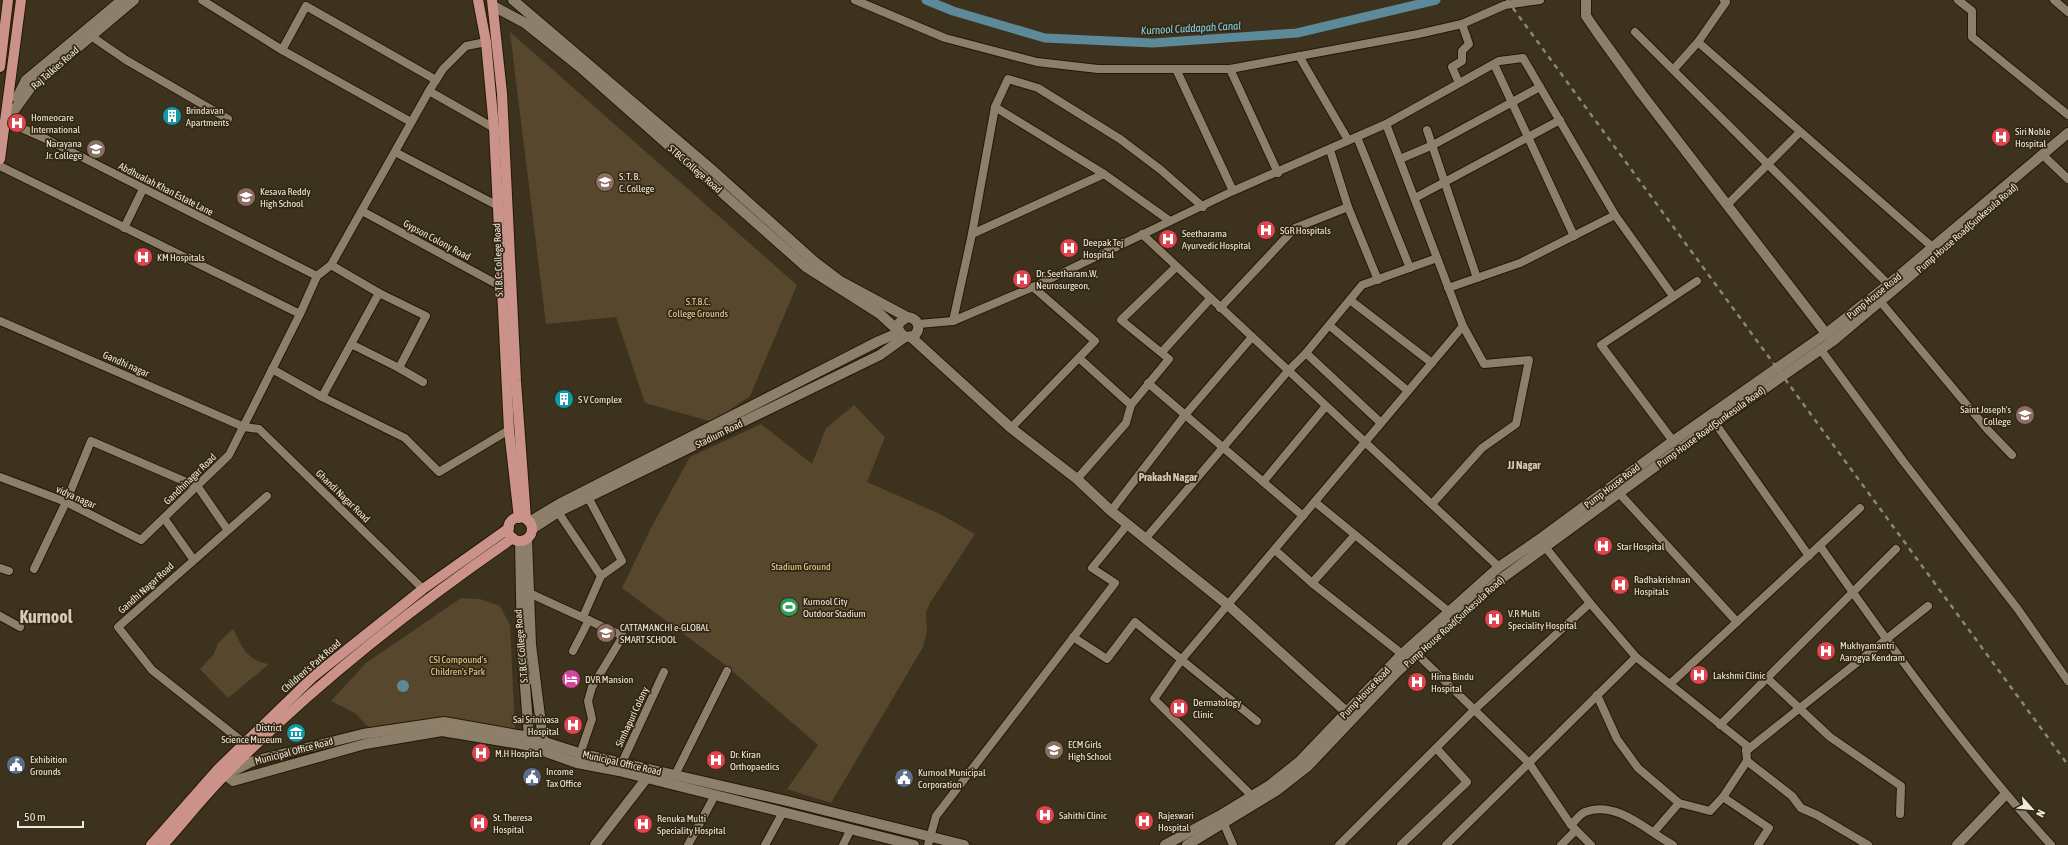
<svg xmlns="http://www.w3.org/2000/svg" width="2068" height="845" font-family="'Asap Condensed',sans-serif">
  <rect width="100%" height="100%" fill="#3d321e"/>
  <g fill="#57472c">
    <path d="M 510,32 L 797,285 L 750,396 L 713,422 L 645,403 L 616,317 L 546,324 Z"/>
    <path d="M 854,405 L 885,437 L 867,482 L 940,514 L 975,534 L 930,603 L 926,612 L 927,631 L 923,647 L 831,803 L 787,789 L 818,745 L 724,664 L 622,588 L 652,526 L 690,457 L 761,424 L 812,464 L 826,428 Z"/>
    <path d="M 461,598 L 480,599 L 500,606 L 510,625 L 515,730 L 449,718 L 370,729 L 355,713 L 331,701 L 366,663 Z"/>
    <path d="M 233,629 C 243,648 246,660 269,664 L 228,698 L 200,669 L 214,654 L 218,643 Z"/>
  </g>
  <circle fill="#5d8a99" cx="403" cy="686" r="6"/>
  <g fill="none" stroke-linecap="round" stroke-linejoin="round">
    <path stroke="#5d8a99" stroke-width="9" d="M 926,0 L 953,11 L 1045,38 L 1153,43 L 1297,33 L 1436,0"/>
    <g stroke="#241906" stroke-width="10">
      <g id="minor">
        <path d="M 202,0 L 282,50 L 411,122"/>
        <path d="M 855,0 L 945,38 L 1037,62 L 1098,69 L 1230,69 L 1418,34 L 1462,24 L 1505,5 L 1540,0"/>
        <path d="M 1724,0 L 1726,2 L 1698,42 L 1938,252"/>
        <path d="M 1958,0 L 1972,11 L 1972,37 L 2068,115"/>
        <path d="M 2054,0 L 2068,12"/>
        <path d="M 1635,32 L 1892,288"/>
        <path d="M 91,36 L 126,60 L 228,119"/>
        <path d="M 282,50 L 306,6 L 436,80"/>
        <path d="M 1299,56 L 1348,140"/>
        <path d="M 1494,64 L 1574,236"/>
        <path d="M 1176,69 L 1233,191"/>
        <path d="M 1230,69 L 1278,173"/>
        <path d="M 1674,69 L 1698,42"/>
        <path d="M 1459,83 L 1452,67 L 1462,61 L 1462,51 L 1469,44 L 1462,24"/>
        <path d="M 429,91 L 494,128"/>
        <path d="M 995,107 L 1104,174 L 1170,221"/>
        <path d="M 5,123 L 17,126 L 46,139 L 317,276"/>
        <path d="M 1386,124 L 1463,326 L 1484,364 L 1529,360 L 1516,424 L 1482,448 L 1432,504"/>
        <path d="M 1427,130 L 1477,278"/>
        <path d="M 1357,137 L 1410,268"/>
        <path d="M 1330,150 L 1348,207"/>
        <path d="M 395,152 L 498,206"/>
        <path d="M 1400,159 L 1433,145 L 1540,87"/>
        <path d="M 2047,159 L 2068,179"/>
        <path d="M 0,166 L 300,314"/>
        <path d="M 1415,198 L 1560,120"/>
        <path d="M 1727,205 L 1800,132"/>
        <path d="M 362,211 L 502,287"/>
        <path d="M 124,228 L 143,189"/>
        <path d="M 972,234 L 1104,174"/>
        <path d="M 1142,234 L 1499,567"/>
        <path d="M 331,265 L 379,293 L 351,344"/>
        <path d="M 1448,288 L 1520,263 L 1615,215 L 1673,296"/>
        <path d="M 379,293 L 426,316 L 399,368"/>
        <path d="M 1350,300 L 1432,363"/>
        <path d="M 1880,301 L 1987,429 L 2012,455"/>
        <path d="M 1220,308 L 1295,228 L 1348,207 L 1378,280"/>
        <path d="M 0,321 L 244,427 L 259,429 L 423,589"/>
        <path d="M 953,321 L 972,234 L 995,107 L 1008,79 L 1038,88 L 1120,139 L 1161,170 L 1203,207"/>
        <path d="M 918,324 L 953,321 L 1033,287 L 1233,191 L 1386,124 L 1499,61 L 1523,58 L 1615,215"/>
        <path d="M 1330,326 L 1408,391"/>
        <path d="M 1821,350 L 1903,461 L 2017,608 L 2068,681"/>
        <path d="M 1162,352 L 1210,299"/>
        <path d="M 1306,353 L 1381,423"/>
        <path d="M 272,369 L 322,397 L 351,344 L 399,368 L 423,382"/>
        <path d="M 1148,383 L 1303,516"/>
        <path d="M 322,397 L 405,438 L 439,472 L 509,430"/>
        <path d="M 1131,405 L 1169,359 L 1121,320 L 1176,267"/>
        <path d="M 1715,423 L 1809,556"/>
        <path d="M 1011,428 L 1095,341 L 1033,287"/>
        <path d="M 1676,445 L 1601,345 L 1697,281"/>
        <path d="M 0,477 L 66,502 L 141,540 L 229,455 L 300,314 L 317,276 L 331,265 L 429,91 L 443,69 L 466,46 L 486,42"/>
        <path d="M 1077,479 L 1126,423 L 1131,405 L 1079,358"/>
        <path d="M 1263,482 L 1326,406"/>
        <path d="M 1619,493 L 1737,622"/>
        <path d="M 588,497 L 622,561 L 601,576"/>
        <path d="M 1315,502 L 1448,611"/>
        <path d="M 1111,511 L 1185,415 L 1252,337"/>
        <path d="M 558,512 L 601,576 L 583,617"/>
        <path d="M 164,518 L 193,559"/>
        <path d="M 1146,538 L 1288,371 L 1306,353 L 1362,285 L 1437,258"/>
        <path d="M 1820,546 C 1892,648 1966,752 2051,845"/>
        <path d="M 1546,548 L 1590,603 L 1636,657 L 1746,745 L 1747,761"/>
        <path d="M 1275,550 L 1312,583 L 1402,654"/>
        <path d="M 0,568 L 9,571"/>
        <path d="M 34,569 L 66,502 L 91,441 L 198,487 L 227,529"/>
        <path d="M 1312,583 L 1355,535"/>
        <path d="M 529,593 L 623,636 L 592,687 L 588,701 L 592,719 L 577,763"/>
        <path d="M 0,616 L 20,627"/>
        <path d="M 1073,637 L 1107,659 L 1135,622 L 1257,721"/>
        <path d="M 573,651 L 589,620"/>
        <path d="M 1417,654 L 1529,763 L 1571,825 L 1591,845"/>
        <path d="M 1767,678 L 1830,737 L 1901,786 L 1900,814"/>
        <path d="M 1670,684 L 1860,508"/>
        <path d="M 1597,695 L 1617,739 L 1638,768 L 1679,803"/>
        <path d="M 1720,725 L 1896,549"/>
        <path d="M 244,743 L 152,670 L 118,627 L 267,496"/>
        <path d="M 1746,751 L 1928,606"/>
        <path d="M 620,767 L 664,672"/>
        <path d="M 675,775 L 727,671"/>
        <path d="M 1252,796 L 1154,699 L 1182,659 L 1463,326"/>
        <path d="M 1224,824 L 1233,845"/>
        <path d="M 1571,825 C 1575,821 1580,814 1585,812 C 1617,800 1647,831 1673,845"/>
        <path d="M 1654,832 L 1679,803 L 1710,811 L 1723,797"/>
        <path d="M 688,845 L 714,797"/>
        <path d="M 765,845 L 783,812"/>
        <path d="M 843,845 L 851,829"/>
        <path d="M 928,845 L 936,816 L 1115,583 L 1092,568 L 1128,524"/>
        <path d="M 1339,845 L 1474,710 L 1590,603"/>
        <path d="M 1401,845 L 1467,782 L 1437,749"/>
        <path d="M 1446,845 L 1636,657"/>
        <path d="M 1561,845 L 1576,830"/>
        <path d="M 1758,845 L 1769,828 L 1723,797 L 1747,761 L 1792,796 L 1801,808 L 1817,815 L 1868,845"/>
      </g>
    </g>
    <g stroke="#241906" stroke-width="12">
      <g id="tertiary">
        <path d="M 513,0 L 710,168 L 815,262 L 840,281 L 907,317"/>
        <path d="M 1586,0 L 1586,16 L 1597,32 L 1641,93 L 1831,340"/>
        <path d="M 493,6 L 525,23 L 580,67 L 806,267 L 880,314 L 905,337 L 914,336 C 922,328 918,318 907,317 L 899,323 L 898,329"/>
        <path d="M 17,98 L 26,80 L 122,0"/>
        <path d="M 5,123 L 31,87 L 134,0"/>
        <path d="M 911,337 L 1011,428 L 1077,479 L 1111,511 L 1228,605 L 1353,718"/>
        <path d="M 529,522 L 559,504 L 879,341 L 900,332"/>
        <path d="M 532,529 L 558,512 L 880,355 L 905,337"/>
        <path d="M 527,539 L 531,645 L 543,740 L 540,748"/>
        <path d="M 520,541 L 522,648 L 529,737 L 527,744"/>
        <path d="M 595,845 L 646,779"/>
        <path d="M 1957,845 L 2005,795"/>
      </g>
    </g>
    <g stroke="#241906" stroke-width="12">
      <g id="secondary">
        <path d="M 524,680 L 535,678"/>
        <path d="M 221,771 L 233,781 L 365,744 L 442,731 L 526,745 L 577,763 L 619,771 L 914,845"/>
        <path d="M 227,774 L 251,762 L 270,757 L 363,734 L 444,722 L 529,737 L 579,753 L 787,801 L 964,845"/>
        <path d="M 1165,845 L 1219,816 L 1270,785 L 1300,761 L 1402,654 L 1499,567 L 1537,541 L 1673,441 L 1827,333 L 1889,284 L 2068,133"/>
        <path d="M 1187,845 L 1276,791 L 1308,766 L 1396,673 L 1440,632 L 1501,579 L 1715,423 L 1833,341 L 1922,266"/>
      </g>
    </g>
    <g stroke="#241906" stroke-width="12">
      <g id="primary">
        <path d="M 478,0 L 486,42 L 494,128 L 509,430 L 519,518"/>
        <path d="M 492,0 L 502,93 L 516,381 L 526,519"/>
        <path d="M 0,67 L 8,0"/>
        <path d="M 0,159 L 21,0"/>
        <circle cx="520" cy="529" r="12"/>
        <path d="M 151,845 L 218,769 L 314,676 L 423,589 L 509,528"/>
        <path d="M 163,845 C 184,822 203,797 225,775 C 312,686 410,609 513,538"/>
      </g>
    </g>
    <use href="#minor" stroke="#8d7f6a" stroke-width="8"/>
    <use href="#tertiary" stroke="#8d7f6a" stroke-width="10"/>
    <use href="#secondary" stroke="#8d7f6a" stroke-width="10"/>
    <use href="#primary" stroke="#cb928a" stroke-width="10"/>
    <path stroke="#8f8575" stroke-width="2.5" stroke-dasharray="5 5" stroke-linecap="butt" d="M 1507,0 L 2068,765"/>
  </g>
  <defs>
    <g id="building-disc" transform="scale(1)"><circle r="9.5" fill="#0f9aa8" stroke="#332814"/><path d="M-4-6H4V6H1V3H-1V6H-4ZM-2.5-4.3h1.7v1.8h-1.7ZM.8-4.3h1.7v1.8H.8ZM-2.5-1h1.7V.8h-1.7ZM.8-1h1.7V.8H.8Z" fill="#fff"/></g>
    <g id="hospital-disc" transform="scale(1)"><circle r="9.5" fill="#e0444e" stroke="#332814"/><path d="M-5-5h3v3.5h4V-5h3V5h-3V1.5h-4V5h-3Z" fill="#fff"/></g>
    <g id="school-disc" transform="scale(1)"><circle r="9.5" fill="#8d6e63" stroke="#332814"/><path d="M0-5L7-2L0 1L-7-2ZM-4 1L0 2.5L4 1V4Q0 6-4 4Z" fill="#fff"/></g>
    <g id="university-disc" transform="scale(1)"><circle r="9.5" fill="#8d6e63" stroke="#332814"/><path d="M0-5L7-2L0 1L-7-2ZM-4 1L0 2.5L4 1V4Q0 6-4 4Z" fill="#fff"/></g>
    <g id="stadium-disc" transform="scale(1)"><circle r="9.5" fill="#2e9e5b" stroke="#332814"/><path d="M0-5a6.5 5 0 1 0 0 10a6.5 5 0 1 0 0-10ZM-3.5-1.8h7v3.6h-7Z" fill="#fff"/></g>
    <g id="hotel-disc" transform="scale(1)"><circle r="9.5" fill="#d1479c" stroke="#332814"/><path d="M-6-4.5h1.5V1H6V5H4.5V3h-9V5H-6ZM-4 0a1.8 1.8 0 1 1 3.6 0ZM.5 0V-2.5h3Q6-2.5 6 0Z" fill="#fff"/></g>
    <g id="museum-disc" transform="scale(1)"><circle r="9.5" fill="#0f9aa8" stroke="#332814"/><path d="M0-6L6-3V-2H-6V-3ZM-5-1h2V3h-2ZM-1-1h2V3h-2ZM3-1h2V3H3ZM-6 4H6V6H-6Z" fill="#fff"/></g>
    <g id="civic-disc" transform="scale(1)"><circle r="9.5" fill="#5c6f8a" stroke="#332814"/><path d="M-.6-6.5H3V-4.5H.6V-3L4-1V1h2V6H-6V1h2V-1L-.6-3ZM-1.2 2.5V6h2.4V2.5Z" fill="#fff"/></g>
  </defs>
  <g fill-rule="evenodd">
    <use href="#building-disc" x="172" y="116"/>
    <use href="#hospital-disc" x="17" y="123"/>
    <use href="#hospital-disc" x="2001" y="137"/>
    <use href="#school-disc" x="96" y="149"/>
    <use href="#university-disc" x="605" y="182"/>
    <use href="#school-disc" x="246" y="197"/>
    <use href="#hospital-disc" x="1266" y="230"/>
    <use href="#hospital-disc" x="1168" y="239"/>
    <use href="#hospital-disc" x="1069" y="248"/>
    <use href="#hospital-disc" x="143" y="257"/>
    <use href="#hospital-disc" x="1022" y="279"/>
    <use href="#building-disc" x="564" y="399"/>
    <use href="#university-disc" x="2025" y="415"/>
    <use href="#hospital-disc" x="1603" y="546"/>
    <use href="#hospital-disc" x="1620" y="585"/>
    <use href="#stadium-disc" x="789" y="607"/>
    <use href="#hospital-disc" x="1494" y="619"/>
    <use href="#school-disc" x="606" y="633"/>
    <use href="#hospital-disc" x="1826" y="651"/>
    <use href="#hospital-disc" x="1699" y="675"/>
    <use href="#hotel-disc" x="571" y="679"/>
    <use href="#hospital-disc" x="1417" y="682"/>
    <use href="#hospital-disc" x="1179" y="708"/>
    <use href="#hospital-disc" x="573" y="725"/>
    <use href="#museum-disc" x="296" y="733"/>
    <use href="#school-disc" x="1054" y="750"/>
    <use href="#hospital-disc" x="481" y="753"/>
    <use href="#hospital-disc" x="716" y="760"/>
    <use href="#civic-disc" x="16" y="765"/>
    <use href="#civic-disc" x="532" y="777"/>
    <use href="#civic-disc" x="904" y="778"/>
    <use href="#hospital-disc" x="1045" y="815"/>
    <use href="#hospital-disc" x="1144" y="821"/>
    <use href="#hospital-disc" x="479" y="823"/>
    <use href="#hospital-disc" x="643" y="824"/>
  </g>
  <g text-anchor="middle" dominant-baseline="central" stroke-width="3.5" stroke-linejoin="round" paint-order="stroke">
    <g font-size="10" fill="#f0e8dc" stroke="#332814">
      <text transform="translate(55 68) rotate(-41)">Raj Talkies Road</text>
      <text transform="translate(695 169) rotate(41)">STBC College Road</text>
      <text transform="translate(166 189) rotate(27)">Abdhualah Khan Estate Lane</text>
      <text transform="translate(1967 228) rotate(-41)">Pump House Road(Sunkesula Road)</text>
      <text transform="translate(437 240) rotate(28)">Gypson Colony Road</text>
      <text transform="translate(498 260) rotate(-92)">S.T.B.C. College Road</text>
      <text transform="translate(1874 296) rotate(-39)">Pump House Road</text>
      <text transform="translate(126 364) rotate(24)">Gandhi nagar</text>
      <text transform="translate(1711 427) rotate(-36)">Pump House Road(Sunkesula Road)</text>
      <text transform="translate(719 434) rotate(-26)">Stadium Road</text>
      <text transform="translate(190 479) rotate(-44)">Gandhinagar Road</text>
      <text transform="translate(1612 486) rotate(-37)">Pump House Road</text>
      <text transform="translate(343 496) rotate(44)">Ghandi Nagar Road</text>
      <text transform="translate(76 497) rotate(24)">vidya nagar</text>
      <text transform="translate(146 588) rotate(-42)">Gandhi Nagar Road</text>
      <text transform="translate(1454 622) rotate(-42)">Pump House Road(Sunkesula Road)</text>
      <text transform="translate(521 646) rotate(-95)">S.T.B.C. College Road</text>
      <text transform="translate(311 666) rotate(-41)">Children's Park Road</text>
      <text transform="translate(1365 693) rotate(-46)">Pump House Road</text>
      <text transform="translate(632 717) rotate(-65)">Simhapuri Colony</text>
      <text transform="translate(294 751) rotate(-15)">Municipal Office Road</text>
      <text transform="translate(622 763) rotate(13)">Municipal Office Road</text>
    </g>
    <g font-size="10" fill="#f0e8dc" stroke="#332814" text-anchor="start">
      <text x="186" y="110">Brindavan<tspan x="186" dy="12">Apartments</tspan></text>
      <text x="31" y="117">Homeocare<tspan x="31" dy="12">International</tspan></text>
      <text x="2015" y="131">Siri Noble<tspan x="2015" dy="12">Hospital</tspan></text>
      <text x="82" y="143" text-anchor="end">Narayana<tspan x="82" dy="12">Jr. College</tspan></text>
      <text x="619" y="176">S. T. B.<tspan x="619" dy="12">C. College</tspan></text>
      <text x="260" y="191">Kesava Reddy<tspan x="260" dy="12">High School</tspan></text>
      <text x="1280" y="230">SGR Hospitals</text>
      <text x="1182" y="233">Seetharama<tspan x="1182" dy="12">Ayurvedic Hospital</tspan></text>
      <text x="1083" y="242">Deepak Tej<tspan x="1083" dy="12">Hospital</tspan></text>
      <text x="157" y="257">KM Hospitals</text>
      <text x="1036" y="273">Dr. Seetharam.W,<tspan x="1036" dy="12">Neurosurgeon,</tspan></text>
      <text x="578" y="399">S V Complex</text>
      <text x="2011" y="409" text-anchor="end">Saint Joseph's<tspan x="2011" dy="12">College</tspan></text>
      <text x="1617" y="546">Star Hospital</text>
      <text x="1634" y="579">Radhakrishnan<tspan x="1634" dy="12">Hospitals</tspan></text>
      <text x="803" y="601">Kurnool City<tspan x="803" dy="12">Outdoor Stadium</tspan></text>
      <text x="1508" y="613">V.R Multi<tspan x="1508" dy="12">Speciality Hospital</tspan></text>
      <text x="620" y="627">CATTAMANCHI e-GLOBAL<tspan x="620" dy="12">SMART SCHOOL</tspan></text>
      <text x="1840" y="645">Mukhyamantri<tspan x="1840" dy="12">Aarogya Kendram</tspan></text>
      <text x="1713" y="675">Lakshmi Clinic</text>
      <text x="1431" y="676">Hima Bindu<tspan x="1431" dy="12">Hospital</tspan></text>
      <text x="585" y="679">DVR Mansion</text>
      <text x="1193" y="702">Dermatology<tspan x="1193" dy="12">Clinic</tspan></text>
      <text x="559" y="719" text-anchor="end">Sai Srinivasa<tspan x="559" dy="12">Hospital</tspan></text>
      <text x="282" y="727" text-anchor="end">District<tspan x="282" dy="12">Science Museum</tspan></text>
      <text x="1068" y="744">ECM Girls<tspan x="1068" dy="12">High School</tspan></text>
      <text x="495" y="753">M.H Hospital</text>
      <text x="730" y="754">Dr. Kiran<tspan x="730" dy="12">Orthopaedics</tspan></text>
      <text x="30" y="759">Exhibition<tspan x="30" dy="12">Grounds</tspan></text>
      <text x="546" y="771">Income<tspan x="546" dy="12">Tax Office</tspan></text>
      <text x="918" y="772">Kurnool Municipal<tspan x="918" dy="12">Corporation</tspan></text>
      <text x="1059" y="815">Sahithi Clinic</text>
      <text x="1158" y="815">Rajeswari<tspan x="1158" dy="12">Hospital</tspan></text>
      <text x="493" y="817">St. Theresa<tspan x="493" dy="12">Hospital</tspan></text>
      <text x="657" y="818">Renuka Multi<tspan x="657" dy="12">Speciality Hospital</tspan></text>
    </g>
    <g font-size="10" fill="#f0cd94" stroke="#332814">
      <text x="698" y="301">S.T.B.C.<tspan x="698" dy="12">College Grounds</tspan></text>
      <text x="801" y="566">Stadium Ground</text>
      <text x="458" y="659">CSI Compound's<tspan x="458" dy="12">Children's Park</tspan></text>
    </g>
    <g font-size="11" font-style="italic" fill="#85d2ea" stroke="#332814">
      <text transform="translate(1191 28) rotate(-3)">Kurnool Cuddapah Canal</text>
    </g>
    <g font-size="11" font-weight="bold" fill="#d8cab2" stroke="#332814">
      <text x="1524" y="465">JJ Nagar</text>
      <text x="1168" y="477">Prakash Nagar</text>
    </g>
    <g font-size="18" font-weight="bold" fill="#d8cab2" stroke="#332814">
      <text x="46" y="616">Kurnool</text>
    </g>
  </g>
  <g transform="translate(2032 809) rotate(117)" stroke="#332814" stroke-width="3" paint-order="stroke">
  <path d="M0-3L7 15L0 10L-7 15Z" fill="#f0e8dc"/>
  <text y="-6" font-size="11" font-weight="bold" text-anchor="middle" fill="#f0e8dc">N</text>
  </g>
  <path d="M18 821v6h65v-6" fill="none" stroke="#f0e8dc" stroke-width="2"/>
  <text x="24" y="821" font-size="12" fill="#f0e8dc" stroke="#332814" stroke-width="3" paint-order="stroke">50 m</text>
</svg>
